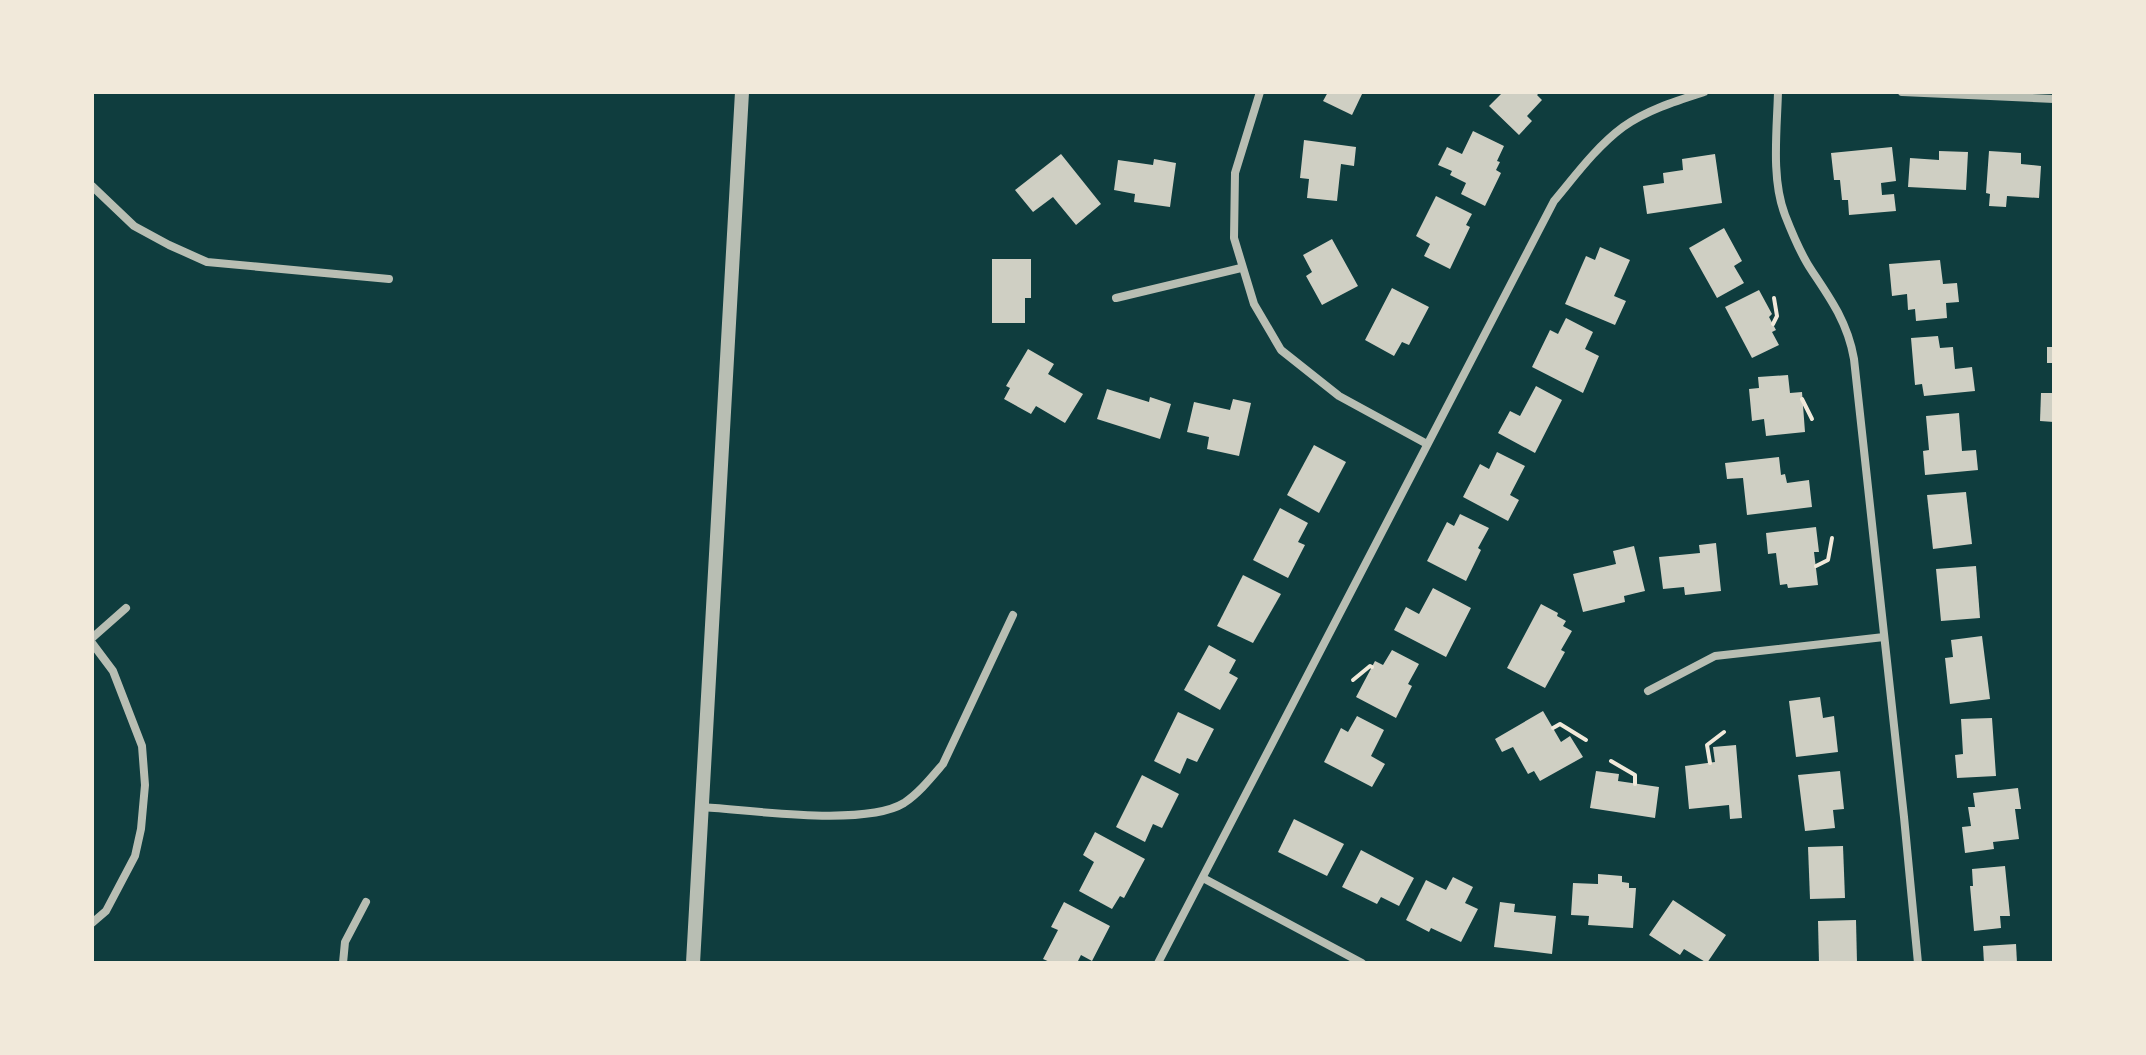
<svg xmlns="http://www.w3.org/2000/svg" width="2146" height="1055" font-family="'Crimson Pro',serif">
  <rect width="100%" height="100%" fill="#0f3d3e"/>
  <g fill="#cfcfc3">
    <path d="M 1328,92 L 1363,92 L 1352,115 L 1323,101 Z"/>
    <path d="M 1503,92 L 1540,92 L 1537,95 L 1542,100 L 1527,116 L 1532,121 L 1519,135 L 1489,106 Z"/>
    <path d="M 1473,131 L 1504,146 L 1497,161 L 1500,162 L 1496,170 L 1501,173 L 1485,206 L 1461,194 L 1466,183 L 1450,175 L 1452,171 L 1438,165 L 1447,147 L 1462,154 Z"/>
    <path d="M 1304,140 L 1356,147 L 1354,166 L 1341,164 L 1337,201 L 1307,198 L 1309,179 L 1300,178 Z"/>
    <path d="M 1892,147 L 1896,181 L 1881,183 L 1882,195 L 1894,194 L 1896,211 L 1849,215 L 1848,200 L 1842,200 L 1840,180 L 1834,180 L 1831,153 Z"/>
    <path d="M 1939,151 L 1968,152 L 1966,190 L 1908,187 L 1910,158 L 1939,160 Z"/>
    <path d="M 1989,151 L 2021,153 L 2021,164 L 2041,166 L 2039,198 L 2007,196 L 2006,207 L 1989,206 L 1990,194 L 1986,193 Z"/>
    <path d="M 1061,154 L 1101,204 L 1076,225 L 1053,197 L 1033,212 L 1015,190 Z"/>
    <path d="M 1715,154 L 1722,203 L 1647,214 L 1643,186 L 1664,183 L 1663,173 L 1683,170 L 1682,159 Z"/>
    <path d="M 1154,159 L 1176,163 L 1170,207 L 1134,202 L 1135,194 L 1114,190 L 1118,160 L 1153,165 Z"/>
    <path d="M 1436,196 L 1472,214 L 1466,225 L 1470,227 L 1450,269 L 1424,256 L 1430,244 L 1416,236 Z"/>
    <path d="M 1724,228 L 1742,261 L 1734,266 L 1744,283 L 1717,298 L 1689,248 Z"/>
    <path d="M 1332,239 L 1358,286 L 1322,305 L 1306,276 L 1312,272 L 1303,255 Z"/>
    <path d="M 1600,247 L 1630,260 L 1614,296 L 1626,301 L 1615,325 L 1565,304 L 1586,256 L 1595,260 Z"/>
    <path d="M 992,259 L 1031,259 L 1031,298 L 1025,298 L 1025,323 L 992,323 Z"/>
    <path d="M 1940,260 L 1943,284 L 1957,283 L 1959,302 L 1946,303 L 1947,318 L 1916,321 L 1915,309 L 1908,310 L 1907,294 L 1892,296 L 1889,264 Z"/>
    <path d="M 1392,288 L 1429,307 L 1409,345 L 1402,342 L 1394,356 L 1365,340 Z"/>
    <path d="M 1759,290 L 1772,314 L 1769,317 L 1776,330 L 1772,332 L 1779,345 L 1752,358 L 1725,307 Z"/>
    <path d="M 1566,318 L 1593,332 L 1585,349 L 1599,356 L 1583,393 L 1532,367 L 1550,330 L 1558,334 Z"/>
    <path d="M 1938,336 L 1940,348 L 1953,347 L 1955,369 L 1972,367 L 1975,391 L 1924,396 L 1922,384 L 1915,385 L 1911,338 Z"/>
    <rect x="2047" y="347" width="7" height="16"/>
    <path d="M 1028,349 L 1054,364 L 1048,374 L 1083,394 L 1065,423 L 1036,406 L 1031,414 L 1004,399 L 1010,388 L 1006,386 Z"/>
    <path d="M 1788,375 L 1790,393 L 1802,392 L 1805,432 L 1766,436 L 1764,419 L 1752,421 L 1749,389 L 1759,388 L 1758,377 Z"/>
    <path d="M 1536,386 L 1562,400 L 1535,453 L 1498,433 L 1510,411 L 1520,416 Z"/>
    <path d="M 1107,389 L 1149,402 L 1150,397 L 1171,404 L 1160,439 L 1097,419 Z"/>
    <path d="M 2041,393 L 2054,393 L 2054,422 L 2040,421 Z"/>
    <path d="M 1233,399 L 1251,403 L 1239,456 L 1207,449 L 1209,437 L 1187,432 L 1194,402 L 1230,410 Z"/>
    <path d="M 1959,413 L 1962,451 L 1976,450 L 1978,470 L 1925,475 L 1923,451 L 1929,450 L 1926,416 Z"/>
    <path d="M 1314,445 L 1346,462 L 1319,513 L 1287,495 Z"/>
    <path d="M 1497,452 L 1525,466 L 1510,495 L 1519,500 L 1508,521 L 1463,497 L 1480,464 L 1489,469 Z"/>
    <path d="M 1779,457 L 1781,475 L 1785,474 L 1787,483 L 1809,480 L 1812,507 L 1747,515 L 1743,478 L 1727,479 L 1725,463 Z"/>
    <path d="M 1966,492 L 1972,544 L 1933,549 L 1927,495 Z"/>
    <path d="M 1280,508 L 1308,523 L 1298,542 L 1305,545 L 1288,578 L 1253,560 Z"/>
    <path d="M 1460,514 L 1489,528 L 1478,548 L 1481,550 L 1466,581 L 1427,561 L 1447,522 L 1454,526 Z"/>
    <path d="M 1816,527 L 1819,552 L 1814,552 L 1818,585 L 1788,588 L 1787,584 L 1780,585 L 1776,553 L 1768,554 L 1766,533 Z"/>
    <path d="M 1716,543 L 1721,591 L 1685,595 L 1684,587 L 1663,589 L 1659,557 L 1700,553 L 1699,545 Z"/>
    <path d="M 1634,546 L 1645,591 L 1624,596 L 1625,602 L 1583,612 L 1573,574 L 1616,564 L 1613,551 Z"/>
    <path d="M 1976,566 L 1980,618 L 1941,621 L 1936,569 Z"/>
    <path d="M 1243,575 L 1281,594 L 1253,643 L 1217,626 Z"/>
    <path d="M 1433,588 L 1471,608 L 1446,657 L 1394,630 L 1406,607 L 1419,614 Z"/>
    <path d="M 1541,604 L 1558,613 L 1557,616 L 1566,621 L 1563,626 L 1572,631 L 1561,650 L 1565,652 L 1545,688 L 1507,668 Z"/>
    <path d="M 1982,636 L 1990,699 L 1950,704 L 1945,658 L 1953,657 L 1951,640 Z"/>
    <path d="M 1209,645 L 1236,660 L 1229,673 L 1238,678 L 1220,710 L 1184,690 Z"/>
    <path d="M 1392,650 L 1419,664 L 1408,684 L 1412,686 L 1396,718 L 1356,697 L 1375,661 L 1383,665 Z"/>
    <path d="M 1820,697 L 1823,718 L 1834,716 L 1838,752 L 1796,757 L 1789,701 Z"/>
    <path d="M 1543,711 L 1561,742 L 1570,736 L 1583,757 L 1540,781 L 1534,771 L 1528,774 L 1513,747 L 1502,752 L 1495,739 Z"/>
    <path d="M 1178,712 L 1214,729 L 1197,762 L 1187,758 L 1180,774 L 1154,761 Z"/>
    <path d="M 1357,716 L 1384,730 L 1371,756 L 1385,764 L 1372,787 L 1324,762 L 1341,728 L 1348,732 Z"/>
    <path d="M 1992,718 L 1996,776 L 1957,778 L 1955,755 L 1963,754 L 1961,719 Z"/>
    <path d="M 1736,745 L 1742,818 L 1730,819 L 1729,805 L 1689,809 L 1685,766 L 1715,762 L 1713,747 Z"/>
    <path d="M 1596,771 L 1619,774 L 1618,781 L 1659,787 L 1655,818 L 1590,808 Z"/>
    <path d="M 1840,771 L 1844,809 L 1833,810 L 1835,828 L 1805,831 L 1798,775 Z"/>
    <path d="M 1142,775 L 1179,794 L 1162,828 L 1153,824 L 1145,842 L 1116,827 Z"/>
    <path d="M 2018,788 L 2021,809 L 2015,809 L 2019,839 L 1993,842 L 1994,849 L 1965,853 L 1962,827 L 1971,826 L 1968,807 L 1975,807 L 1973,793 Z"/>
    <path d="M 1294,819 L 1344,844 L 1327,876 L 1278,852 Z"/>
    <path d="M 1095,832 L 1145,859 L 1124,898 L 1120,896 L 1112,909 L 1079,891 L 1094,862 L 1083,855 Z"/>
    <path d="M 1843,846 L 1845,898 L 1810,899 L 1808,847 Z"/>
    <path d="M 1361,850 L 1414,878 L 1399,906 L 1381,897 L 1377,904 L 1342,887 Z"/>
    <path d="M 2005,866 L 2010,916 L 2000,916 L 2001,928 L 1974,931 L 1970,886 L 1973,886 L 1972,869 Z"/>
    <path d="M 1598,874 L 1622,876 L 1622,882 L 1629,883 L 1629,888 L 1636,888 L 1633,928 L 1588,925 L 1589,916 L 1571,915 L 1573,883 L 1598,884 Z"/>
    <path d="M 1453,877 L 1473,887 L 1465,903 L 1478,909 L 1461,942 L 1431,928 L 1429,932 L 1406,920 L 1426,880 L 1446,890 Z"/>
    <path d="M 1673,900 L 1726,935 L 1707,963 L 1684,949 L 1680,955 L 1649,935 Z"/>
    <path d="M 1064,902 L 1110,926 L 1092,961 L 1081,955 L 1077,963 L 1052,963 L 1043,959 L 1058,930 L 1051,927 Z"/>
    <path d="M 1500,902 L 1515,904 L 1514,912 L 1556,916 L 1552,954 L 1494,947 Z"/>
    <path d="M 1856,920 L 1857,963 L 1819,963 L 1818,921 Z"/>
    <path d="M 2016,944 L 2017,963 L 1984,963 L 1983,946 Z"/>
  </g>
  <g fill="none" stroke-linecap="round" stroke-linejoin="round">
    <g stroke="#f1e9da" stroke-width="4">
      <path d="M 1773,324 L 1777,316 L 1774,298"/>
      <path d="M 1802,399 L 1812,419"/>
      <path d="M 1816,566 L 1828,560 L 1832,538"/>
      <path d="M 1353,680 L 1370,666 L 1372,667"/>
      <path d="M 1553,728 L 1560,724 L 1586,740"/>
      <path d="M 1611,761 L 1635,775 L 1635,784"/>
      <path d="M 1710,763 L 1707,745 L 1724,732"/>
    </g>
    <g stroke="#b8beb3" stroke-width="8">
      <path d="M 1260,92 L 1235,173 L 1234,238 L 1254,304 L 1281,350 L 1339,396 L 1427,444"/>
      <path d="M 1778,92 C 1777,130 1771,179 1785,215 C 1792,233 1801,255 1812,271 C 1831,299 1848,324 1854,359 L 1904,817 L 1918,963"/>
      <path d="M 1902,92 L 2054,99"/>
      <path d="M 92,186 L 134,226 L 169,245 L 207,262 L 389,279"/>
      <path d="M 1116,298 L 1241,268"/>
      <path d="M 92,638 L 126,608"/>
      <path d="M 92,643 L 113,671 L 142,746 L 145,785 L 141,829 L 135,856 L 106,911 L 92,923"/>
      <path d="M 1648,691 L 1715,656 L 1884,637"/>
      <path d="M 702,807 C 750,810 865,827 904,803 C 919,793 931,778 943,764 L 1013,615"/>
      <path d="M 1203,878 L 1362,963"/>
      <path d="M 343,963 L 345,942 L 366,902"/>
      <path d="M 1158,963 L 1554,201 C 1575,176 1596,147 1623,127 C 1647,110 1676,101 1704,92"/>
    </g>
    <path stroke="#b8beb3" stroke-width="14" d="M 693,963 L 742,92"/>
  </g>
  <rect width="2146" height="1055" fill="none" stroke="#f1e9da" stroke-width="188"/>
</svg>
